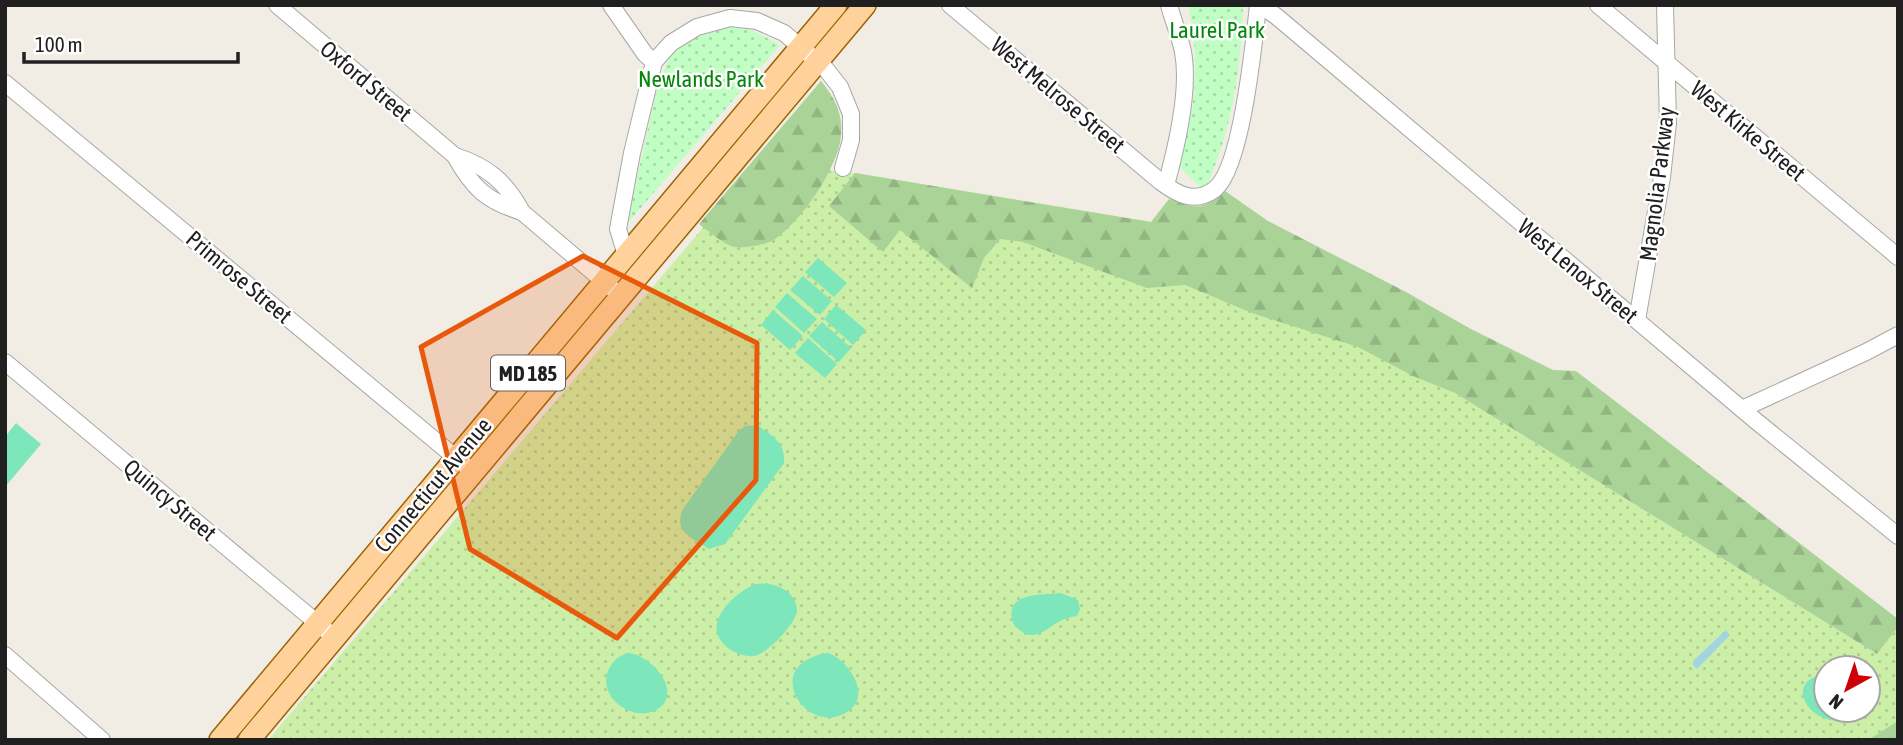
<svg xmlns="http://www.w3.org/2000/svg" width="1903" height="745" font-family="'Asap Condensed',sans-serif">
  <defs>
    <pattern id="grass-dots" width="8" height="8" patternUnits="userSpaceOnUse" patternTransform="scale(1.75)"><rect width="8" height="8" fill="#ccefa8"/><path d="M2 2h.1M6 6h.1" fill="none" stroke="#afcd90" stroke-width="1.8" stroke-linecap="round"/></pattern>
    <pattern id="forest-firs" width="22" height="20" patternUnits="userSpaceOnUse" patternTransform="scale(1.75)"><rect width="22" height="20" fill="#aad397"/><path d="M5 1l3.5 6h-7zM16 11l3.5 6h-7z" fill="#92b582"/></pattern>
    <pattern id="park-dots" width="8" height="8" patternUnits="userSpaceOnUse" patternTransform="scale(1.75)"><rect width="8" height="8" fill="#c0fec3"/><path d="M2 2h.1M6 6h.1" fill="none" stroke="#a5d9a7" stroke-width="1.8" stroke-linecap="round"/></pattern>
    <pattern id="water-ripples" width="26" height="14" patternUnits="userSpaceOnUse" patternTransform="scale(1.75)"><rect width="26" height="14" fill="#a2d5e2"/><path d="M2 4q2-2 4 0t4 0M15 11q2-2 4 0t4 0" fill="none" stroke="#8bb7c2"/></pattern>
  </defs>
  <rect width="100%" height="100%" fill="#f1ede5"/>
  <path fill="url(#grass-dots)" fill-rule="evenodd" d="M 758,163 L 855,173 L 1152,222 L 1455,393 L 1877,654 L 1898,627 L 1898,740 L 268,740 ZM 1826,668 L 1868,668 L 1868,710 L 1826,710 Z"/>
  <g fill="url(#forest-firs)">
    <path d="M 821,81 C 834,97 843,113 841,134 C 840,166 799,225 772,241 C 767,244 742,249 735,247 C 726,246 707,230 699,224 Z"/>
    <path d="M 855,173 L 1151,222 L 1169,199 C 1196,209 1201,211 1225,191 L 1268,221 L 1406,292 L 1469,328 L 1553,370 L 1576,371 L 1898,619 L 1898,627 L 1877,654 L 1455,393 L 1413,376 L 1358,347 L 1252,313 L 1185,285 L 1147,288 L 1023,242 L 1000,239 L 984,258 L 972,288 L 900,230 L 883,252 L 829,206 Z"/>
    <path d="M 1898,721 L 1898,740 L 1868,740 Z"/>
  </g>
  <g fill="url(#park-dots)">
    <path d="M 1188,5 L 1243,5 C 1241,73 1232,128 1205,191 L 1177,165 C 1197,113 1200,60 1188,5 Z"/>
    <path d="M 728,27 L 752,30 L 780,45 L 627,224 L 656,92 L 669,58 L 677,48 L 696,37 Z"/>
  </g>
  <g fill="#7ee6bb">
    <path d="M 818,258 L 847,283 L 834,297 L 805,272 Z"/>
    <path d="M 803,276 L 832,301 L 820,315 L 790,290 Z"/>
    <path d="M 787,293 L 817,319 L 804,333 L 775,307 Z"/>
    <path d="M 836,305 L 866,330 L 853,345 L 824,319 Z"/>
    <path d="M 773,310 L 803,336 L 790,350 L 761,325 Z"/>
    <path d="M 822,322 L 851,348 L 839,362 L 809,336 Z"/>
    <path d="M 808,338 L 837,364 L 825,378 L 795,353 Z"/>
    <path d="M 16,423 L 41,444 L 5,487 L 5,437 Z"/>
    <path d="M 757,425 C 772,436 786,442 784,463 L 725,544 L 709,549 C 691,537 673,532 683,509 L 738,432 L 745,426 Z"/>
    <path d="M 756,584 C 773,581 796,590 797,610 C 797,623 766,655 754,656 C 736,658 710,641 718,620 C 723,605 742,589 756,584 Z"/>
    <path d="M 1061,593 L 1078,600 L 1080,609 L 1077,616 C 1073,617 1069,617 1065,619 C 1045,626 1036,648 1014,625 C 1001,592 1041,595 1061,593 Z"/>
    <path d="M 629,653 C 651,655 686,694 656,710 C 631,724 591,692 612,664 C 616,658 621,655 629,653 Z"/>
    <path d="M 828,653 C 846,658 870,692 852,708 C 811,745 755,664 828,653 Z"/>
    <path d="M 1826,674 L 1826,710 L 1860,710 C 1823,745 1773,681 1826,674 Z"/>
  </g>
  <path fill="url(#water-ripples)" d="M 1726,630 L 1730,635 L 1697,669 L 1693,665 L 1693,661 Z"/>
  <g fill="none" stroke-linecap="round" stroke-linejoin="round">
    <g stroke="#a7a7a7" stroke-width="18">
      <g id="minor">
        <path d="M 277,5 L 455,156 C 487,166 506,182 522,212 L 621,296"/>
        <path d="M 611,5 L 645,54 L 654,62"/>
        <path d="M 950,5 L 1161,182 C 1178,195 1196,204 1215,189 C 1242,167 1254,42 1258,5"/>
        <path d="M 1260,5 L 1276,16 L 1756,421 L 1898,536"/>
        <path d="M 1598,5 L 1898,257"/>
        <path d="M 5,83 L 473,472"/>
        <path d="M 455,156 C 473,189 487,201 522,212"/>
        <path d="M 1166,185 C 1176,149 1190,89 1183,52 C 1180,36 1173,21 1169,5"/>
        <path d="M 626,255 L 618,229 L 632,153 L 654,62 L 671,43 L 697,27 L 730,18 L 757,21 L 784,33 L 825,68 L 840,87 L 851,114 L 851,140 L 843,168"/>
        <path d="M 1637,320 L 1662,177 L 1668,123 L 1665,5"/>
        <path d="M 5,362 L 334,637"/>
        <path d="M 1742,409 L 1866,352 L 1898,335"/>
        <path d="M 5,655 L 102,740"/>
      </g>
    </g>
    <g stroke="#9b6400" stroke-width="24">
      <g id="major">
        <path d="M 220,740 L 836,5"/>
        <path d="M 249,740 L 865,5"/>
      </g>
    </g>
    <use href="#minor" stroke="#fff" stroke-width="16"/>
    <use href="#major" stroke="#ffd29c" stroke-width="21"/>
  </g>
  <path fill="#e8590c" fill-opacity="0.2" stroke="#e8590c" stroke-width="5" stroke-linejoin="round" d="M 583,256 L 757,343 L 756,480 L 617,638 L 470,549 L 421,347 Z"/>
  <g text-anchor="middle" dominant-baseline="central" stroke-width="5" stroke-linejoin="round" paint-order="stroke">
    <rect fill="#fff" stroke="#636363" stroke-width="2" x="491" y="355.5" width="74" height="35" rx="5"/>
    <g font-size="21" font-weight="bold" fill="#202020">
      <text x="528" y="373">MD 185</text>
    </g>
    <g font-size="23" fill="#03880b" stroke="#fff">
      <text x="1217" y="30">Laurel Park</text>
      <text x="701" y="79">Newlands Park</text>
    </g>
    <g font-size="23" fill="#202020" stroke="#fff">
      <text transform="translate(366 81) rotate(40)">Oxford Street</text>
      <text transform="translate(1058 95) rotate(40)">West Melrose Street</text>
      <text transform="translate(1748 131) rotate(40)">West Kirke Street</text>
      <text transform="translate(1657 184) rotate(-83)">Magnolia Parkway</text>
      <text transform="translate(1578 271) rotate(40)">West Lenox Street</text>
      <text transform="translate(239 277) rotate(40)">Primrose Street</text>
      <text transform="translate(433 485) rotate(-50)">Connecticut Avenue</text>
      <text transform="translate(170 500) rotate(40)">Quincy Street</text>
    </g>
  </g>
  <rect width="1903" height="745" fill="none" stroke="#202020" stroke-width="14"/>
  <g transform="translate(1847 689) rotate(220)"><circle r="33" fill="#ffffff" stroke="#a6a6a6" stroke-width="2"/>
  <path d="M0-5L12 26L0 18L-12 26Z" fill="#cf0005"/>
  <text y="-10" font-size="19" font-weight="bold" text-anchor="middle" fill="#202020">N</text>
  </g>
  <path d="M24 52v10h214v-10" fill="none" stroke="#202020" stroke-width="3.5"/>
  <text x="35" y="52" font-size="21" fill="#202020" stroke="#ffffff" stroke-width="5" paint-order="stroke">100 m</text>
</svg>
